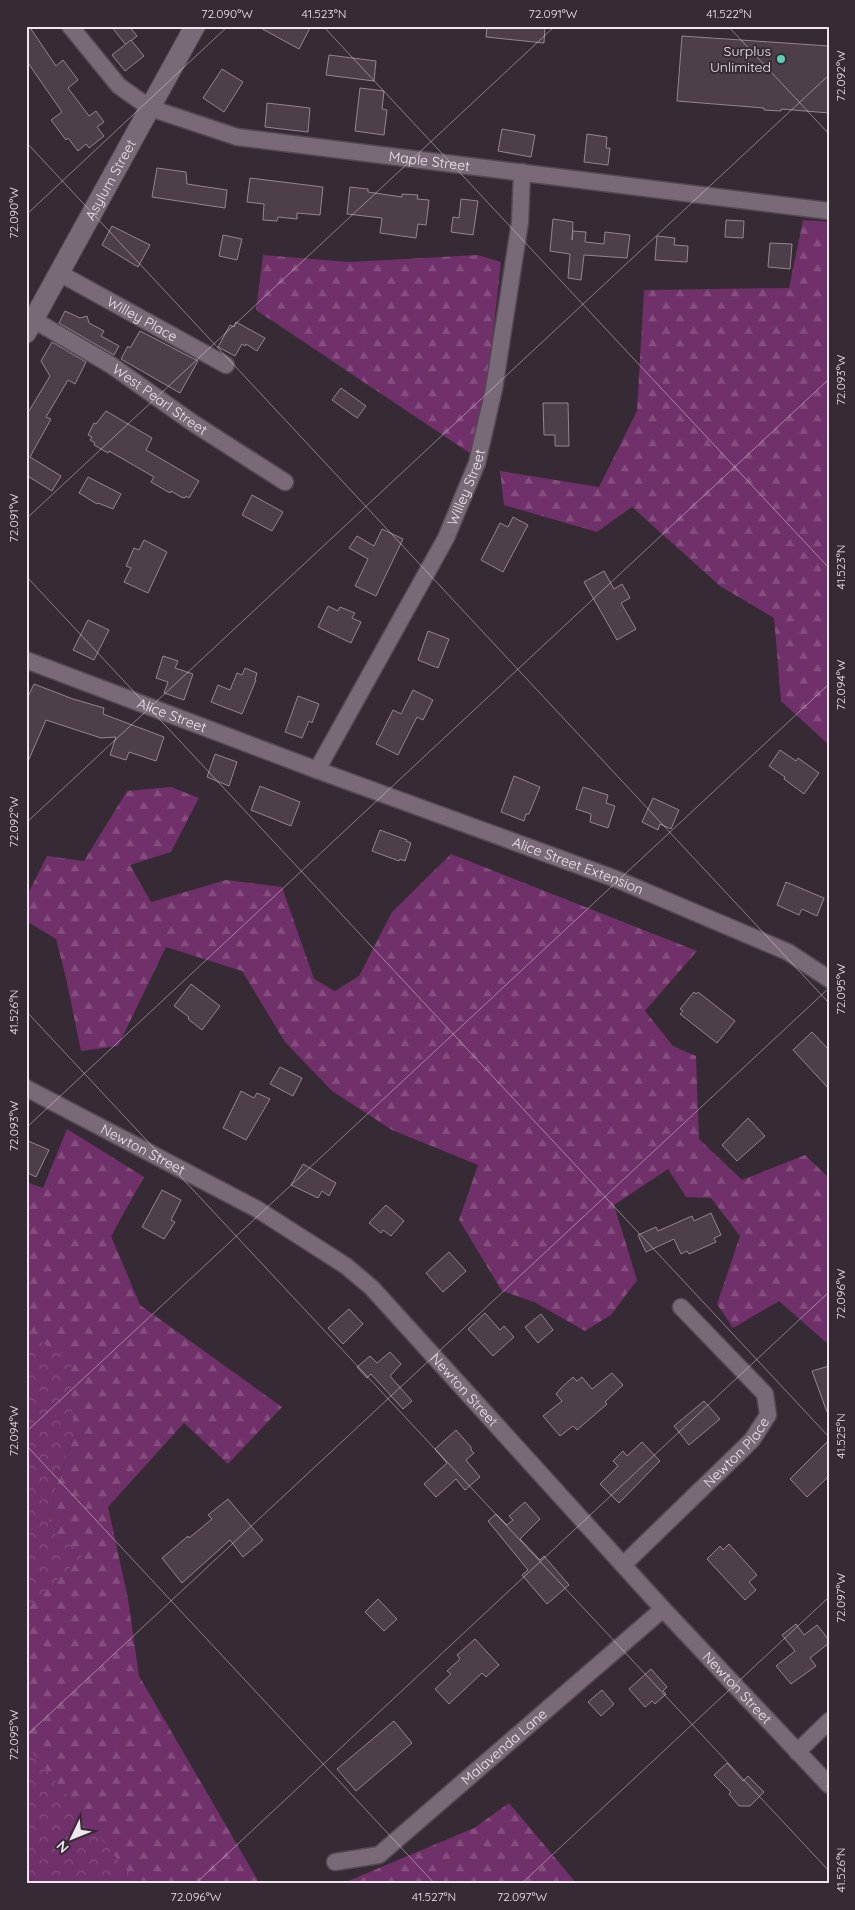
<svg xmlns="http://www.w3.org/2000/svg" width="855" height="1910" font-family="Quicksand,sans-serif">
  <defs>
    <pattern id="forest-firs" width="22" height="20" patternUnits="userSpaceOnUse" patternTransform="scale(1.25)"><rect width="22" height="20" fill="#703069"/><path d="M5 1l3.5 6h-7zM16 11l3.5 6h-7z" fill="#854e7f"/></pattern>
    <pattern id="park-crowns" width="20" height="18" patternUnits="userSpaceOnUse" patternTransform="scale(1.25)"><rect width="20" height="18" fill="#703069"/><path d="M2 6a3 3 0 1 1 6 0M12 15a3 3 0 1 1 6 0" fill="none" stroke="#854e7f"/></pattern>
  </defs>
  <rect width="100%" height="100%" fill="#362a34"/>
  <g fill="url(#forest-firs)" fill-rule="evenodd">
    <path d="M 803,220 L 829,222 L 829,745 L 781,701 L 774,618 L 720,586 L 632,507 L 597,532 L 504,505 L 500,471 L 599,487 L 637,411 L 644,290 L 789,288 Z"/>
    <path d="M 263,255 L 349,262 L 478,255 L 501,262 L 489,370 L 474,456 L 256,310 Z"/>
    <path d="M 171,787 L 199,798 L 171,852 L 130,865 L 151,902 L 226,880 L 282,887 L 314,979 L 335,991 L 359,976 L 392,912 L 451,854 L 697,951 L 645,1011 L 673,1046 L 696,1056 L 699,1139 L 742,1180 L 805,1155 L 829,1178 L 829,1345 L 779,1301 L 733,1328 L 717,1304 L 740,1236 L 711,1198 L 686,1197 L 668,1169 L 614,1205 L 637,1280 L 611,1315 L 585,1331 L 534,1302 L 502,1291 L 459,1220 L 478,1165 L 392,1130 L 332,1091 L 285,1042 L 242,971 L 166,947 L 118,1046 L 81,1051 L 66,978 L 56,939 L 26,921 L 26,898 L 47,856 L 84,861 L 127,791 Z"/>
    <path d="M 67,1129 L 144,1177 L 111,1236 L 140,1305 L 282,1407 L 228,1464 L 184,1423 L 108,1507 L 128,1599 L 139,1676 L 260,1884 L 26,1884 L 26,1182 L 43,1188 ZM 72,1441 L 58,1479 L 50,1518 L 52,1478 Z"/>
    <path d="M 509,1803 L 577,1884 L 341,1884 L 474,1828 Z"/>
  </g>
  <g fill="url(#park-crowns)">
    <path d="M 26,1334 L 74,1360 L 70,1372 L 74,1435 L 58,1479 L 49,1523 L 52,1531 L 83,1555 L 26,1610 Z"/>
    <path d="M 26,1744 L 137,1884 L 26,1884 Z"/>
  </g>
  <g fill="#4c3f4a" stroke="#948591">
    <path d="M 26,26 L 29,26 L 56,66 L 63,60 L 78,80 L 68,88 L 89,116 L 96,111 L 104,122 L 97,127 L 104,136 L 89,148 L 86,144 L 78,151 L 68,138 L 66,140 L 51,120 L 62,112 L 26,60 Z"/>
    <path d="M 111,26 L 129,26 L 137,36 L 126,45 Z"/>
    <path d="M 257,26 L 311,26 L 299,49 Z"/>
    <path d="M 487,26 L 545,26 L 544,43 L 486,37 Z"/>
    <path d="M 682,36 L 829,46 L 829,113 L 781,109 L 781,111 L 764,110 L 764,108 L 677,101 Z"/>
    <path d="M 131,40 L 144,56 L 125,71 L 112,55 Z"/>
    <path d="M 329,55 L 376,61 L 374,81 L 326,75 Z"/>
    <path d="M 222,69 L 243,82 L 224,112 L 203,98 Z"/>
    <path d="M 360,88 L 384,91 L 382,109 L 387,110 L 384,135 L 355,131 Z"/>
    <path d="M 267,103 L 310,108 L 308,132 L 265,127 Z"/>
    <path d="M 502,129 L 535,135 L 531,157 L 498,151 Z"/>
    <path d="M 587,134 L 607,137 L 606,148 L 610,148 L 608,165 L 584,162 Z"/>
    <path d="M 157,168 L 186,172 L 187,184 L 227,190 L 225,208 L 152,197 Z"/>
    <path d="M 250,178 L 323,187 L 320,215 L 297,213 L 297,219 L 278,217 L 277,221 L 263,220 L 264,204 L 247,202 Z"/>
    <path d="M 350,187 L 368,189 L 368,192 L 402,197 L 402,194 L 418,195 L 417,199 L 429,200 L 426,225 L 418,224 L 416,238 L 380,233 L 382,218 L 347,214 Z"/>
    <path d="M 461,199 L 478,201 L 473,235 L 451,232 L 453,217 L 459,218 Z"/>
    <path d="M 553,219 L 573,222 L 572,240 L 573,231 L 586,232 L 585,242 L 604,244 L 605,232 L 630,235 L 627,258 L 584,255 L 581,280 L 568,278 L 570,254 L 550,251 Z"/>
    <path d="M 726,220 L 744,221 L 743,238 L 725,237 Z"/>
    <path d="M 112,226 L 150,245 L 138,267 L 102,245 Z"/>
    <path d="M 223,235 L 242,239 L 237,260 L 219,256 Z"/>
    <path d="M 657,236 L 675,238 L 674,245 L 688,246 L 687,262 L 655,260 Z"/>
    <path d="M 770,243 L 792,244 L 790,269 L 768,267 Z"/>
    <path d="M 65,311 L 80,318 L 87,316 L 89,323 L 104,331 L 101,336 L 119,346 L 114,355 L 59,323 Z"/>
    <path d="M 236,322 L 265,338 L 257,351 L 246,344 L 245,346 L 242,344 L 235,356 L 218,347 L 230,325 L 234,327 Z"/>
    <path d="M 140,331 L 198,361 L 180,393 L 121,359 L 128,346 L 130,348 Z"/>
    <path d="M 52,342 L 86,362 L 75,384 L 68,380 L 46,417 L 51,419 L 30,457 L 61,476 L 52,491 L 26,475 L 26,416 L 50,376 L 41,361 Z"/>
    <path d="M 341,388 L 366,406 L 357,418 L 332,400 Z"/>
    <path d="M 543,403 L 568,403 L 569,446 L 555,446 L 555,435 L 544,435 Z"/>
    <path d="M 106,411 L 152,438 L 146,450 L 199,481 L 189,498 L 186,496 L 185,498 L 181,497 L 171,491 L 170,493 L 151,482 L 154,477 L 109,451 L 108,453 L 94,445 L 95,443 L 90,440 L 92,437 L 88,435 L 94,423 L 96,424 Z"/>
    <path d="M 88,477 L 121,494 L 113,509 L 98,503 L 97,504 L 79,493 Z"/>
    <path d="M 252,495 L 283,512 L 272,531 L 242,515 Z"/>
    <path d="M 513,517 L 528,525 L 503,572 L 481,560 L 500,523 L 508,527 Z"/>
    <path d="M 382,529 L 403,539 L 376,596 L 355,586 L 368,559 L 349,548 L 357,536 L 374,546 Z"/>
    <path d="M 144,540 L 167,552 L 148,593 L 124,582 L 131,568 L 126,566 L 134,548 L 139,550 Z"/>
    <path d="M 604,571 L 614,589 L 622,584 L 630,598 L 621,603 L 636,629 L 617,640 L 584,582 Z"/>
    <path d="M 328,606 L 338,611 L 340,607 L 355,613 L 352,618 L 361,622 L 351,643 L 318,627 Z"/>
    <path d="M 88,620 L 109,630 L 94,660 L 73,650 Z"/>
    <path d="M 428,631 L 449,639 L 438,668 L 418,660 Z"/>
    <path d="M 163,656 L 178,661 L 175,668 L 193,674 L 184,700 L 164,693 L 168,682 L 156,678 Z"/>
    <path d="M 245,668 L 257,673 L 255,680 L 256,680 L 242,714 L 211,702 L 218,685 L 230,690 L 237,673 L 242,675 Z"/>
    <path d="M 34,684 L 73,699 L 104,708 L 103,714 L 164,737 L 156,761 L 129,752 L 126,760 L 110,755 L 116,737 L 101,738 L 46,720 L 26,766 L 26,701 Z"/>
    <path d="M 413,690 L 433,700 L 423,720 L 417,717 L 398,755 L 376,744 L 393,710 L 401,714 Z"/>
    <path d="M 298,696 L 319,704 L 312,723 L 309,721 L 302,738 L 285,732 Z"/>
    <path d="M 780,750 L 796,761 L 798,758 L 819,773 L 804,794 L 784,779 L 785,777 L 769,766 Z"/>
    <path d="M 215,754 L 237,762 L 229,786 L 207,777 Z"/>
    <path d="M 514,776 L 540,787 L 529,814 L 526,814 L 524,821 L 501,812 Z"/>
    <path d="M 260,786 L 300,802 L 291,826 L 251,810 Z"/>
    <path d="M 583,787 L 608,795 L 606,803 L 615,806 L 608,828 L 590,822 L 591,814 L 576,809 Z"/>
    <path d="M 653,798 L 679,810 L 671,829 L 660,824 L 658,830 L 642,822 Z"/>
    <path d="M 380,830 L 407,840 L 406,841 L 411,843 L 405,861 L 400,859 L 399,861 L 372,851 Z"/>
    <path d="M 786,882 L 824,898 L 817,916 L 802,909 L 799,915 L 777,905 Z"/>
    <path d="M 191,984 L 220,1006 L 202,1030 L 188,1019 L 189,1017 L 174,1006 Z"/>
    <path d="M 694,992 L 696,994 L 698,992 L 735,1021 L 717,1043 L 680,1014 L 683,1011 L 680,1009 Z"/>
    <path d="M 812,1032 L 829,1050 L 829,1089 L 793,1050 Z"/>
    <path d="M 280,1067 L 302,1078 L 293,1096 L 270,1084 Z"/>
    <path d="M 241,1091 L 254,1098 L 257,1093 L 270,1099 L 246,1140 L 223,1128 Z"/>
    <path d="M 748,1118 L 765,1136 L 737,1161 L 722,1145 Z"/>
    <path d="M 26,1140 L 49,1150 L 36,1177 L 26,1172 Z"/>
    <path d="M 303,1164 L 336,1183 L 329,1196 L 322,1191 L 318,1198 L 291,1185 Z"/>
    <path d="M 162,1190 L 181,1200 L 171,1220 L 175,1222 L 164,1239 L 142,1227 Z"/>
    <path d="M 386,1205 L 404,1221 L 391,1236 L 383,1230 L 381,1233 L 369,1223 Z"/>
    <path d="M 711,1213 L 721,1235 L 714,1238 L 716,1242 L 689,1254 L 687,1251 L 681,1254 L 674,1239 L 646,1252 L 638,1235 L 656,1227 L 658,1231 L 692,1216 L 694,1221 Z"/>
    <path d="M 449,1252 L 466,1271 L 443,1292 L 426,1273 Z"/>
    <path d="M 349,1309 L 363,1324 L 343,1344 L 328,1328 Z"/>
    <path d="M 485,1313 L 500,1330 L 504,1326 L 514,1337 L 493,1356 L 468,1329 Z"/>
    <path d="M 541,1314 L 553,1330 L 538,1343 L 525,1327 Z"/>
    <path d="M 390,1352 L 401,1364 L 390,1376 L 412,1401 L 403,1409 L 371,1374 L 367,1378 L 357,1367 L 370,1356 L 377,1363 Z"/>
    <path d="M 829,1366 L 829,1412 L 827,1412 L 812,1371 Z"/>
    <path d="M 612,1373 L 623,1385 L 605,1402 L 607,1404 L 577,1430 L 573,1426 L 560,1436 L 543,1416 L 562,1401 L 556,1394 L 561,1388 L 573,1377 L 577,1381 L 582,1377 L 592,1389 Z"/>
    <path d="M 704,1401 L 720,1419 L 689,1445 L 674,1426 Z"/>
    <path d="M 456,1430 L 471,1447 L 471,1450 L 474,1453 L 466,1460 L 480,1477 L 465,1490 L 456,1479 L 436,1497 L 424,1484 L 447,1463 L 435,1449 Z"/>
    <path d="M 829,1440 L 829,1476 L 807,1497 L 790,1479 Z"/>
    <path d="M 642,1442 L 660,1461 L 619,1503 L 600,1484 L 618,1466 L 613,1461 L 623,1451 L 627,1456 Z"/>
    <path d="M 228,1499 L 263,1540 L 243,1557 L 230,1540 L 182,1583 L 162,1558 L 188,1536 L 189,1538 L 212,1519 L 208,1515 Z"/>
    <path d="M 525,1502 L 540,1519 L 520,1539 L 540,1560 L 544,1556 L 569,1585 L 547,1604 L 522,1575 L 528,1570 L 488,1521 L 496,1514 L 507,1525 L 513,1520 L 509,1516 Z"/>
    <path d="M 729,1544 L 757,1575 L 749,1582 L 756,1590 L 745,1600 L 707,1559 L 720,1546 L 723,1550 Z"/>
    <path d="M 378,1599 L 397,1619 L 384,1631 L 365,1612 Z"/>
    <path d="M 796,1624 L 804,1635 L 817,1625 L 829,1640 L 829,1643 L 810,1658 L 816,1666 L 791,1684 L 776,1666 L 795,1651 L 782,1635 Z"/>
    <path d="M 475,1639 L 499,1665 L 486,1677 L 482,1673 L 449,1704 L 435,1689 L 451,1674 L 447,1671 L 460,1659 L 457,1655 Z"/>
    <path d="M 651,1669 L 667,1687 L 663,1691 L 666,1694 L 655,1704 L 652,1701 L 645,1707 L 629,1689 Z"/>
    <path d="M 602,1690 L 614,1704 L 601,1716 L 588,1702 Z"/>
    <path d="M 394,1721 L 412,1743 L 356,1791 L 337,1769 Z"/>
    <path d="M 727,1763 L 743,1781 L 748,1776 L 764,1792 L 750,1806 L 739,1806 L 729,1794 L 731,1792 L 714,1775 Z"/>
  </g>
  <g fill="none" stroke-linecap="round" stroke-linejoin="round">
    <g stroke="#544953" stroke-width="19">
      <g id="minor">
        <path id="s1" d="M 70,26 L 119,86 L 150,108 L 237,137 L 829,211"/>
        <path id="s2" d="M 59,273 L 226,365"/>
        <path id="s3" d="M 34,320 L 111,365 L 193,423 L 285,482"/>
        <path id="s4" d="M 26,660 L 317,770 L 616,879 L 788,952 L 829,979"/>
        <path id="s5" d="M 317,770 L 446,538 L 477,463 L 494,389 L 520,222 L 522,172"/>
        <path id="s6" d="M 26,1088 L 257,1209 L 346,1266 L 372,1288 L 663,1609 L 829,1785"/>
        <path id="s7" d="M 623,1565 L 752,1440 L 768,1415 L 765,1394 L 681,1307"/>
        <path d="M 797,1752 L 829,1721"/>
        <path id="s8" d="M 335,1862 L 379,1855 L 663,1609"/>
      </g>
    </g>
    <g stroke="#544953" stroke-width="22">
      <g id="tertiary">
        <path id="s9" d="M 26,333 L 195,26"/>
      </g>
    </g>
    <use href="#minor" stroke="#786a76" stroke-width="16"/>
    <use href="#tertiary" stroke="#786a76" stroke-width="20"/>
  </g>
  <path fill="none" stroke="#efe7ee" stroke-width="1" stroke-opacity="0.45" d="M 323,26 L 829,568M 728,26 L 829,134M 26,142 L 829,1003M 26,215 L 228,26M 26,519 L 555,26M 26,576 L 829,1437M 26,823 L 829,75M 26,1011 L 829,1871M 26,1128 L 829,379M 26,1432 L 829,684M 26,1445 L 435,1884M 26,1736 L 829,988M 26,1879 L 30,1884M 195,1884 L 829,1292M 521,1884 L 829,1597"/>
  <circle fill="#5dceb9" stroke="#362a34" stroke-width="2" cx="781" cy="59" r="5"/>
  <g text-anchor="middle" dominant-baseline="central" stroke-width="4" stroke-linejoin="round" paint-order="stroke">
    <g font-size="14" fill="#efe7ee" stroke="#362a34" text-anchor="end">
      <text x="771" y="51">Surplus<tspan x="771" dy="16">Unlimited</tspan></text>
    </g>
    <g font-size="14" fill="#efe7ee" stroke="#362a34">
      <text stroke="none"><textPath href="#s1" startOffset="401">Maple Street</textPath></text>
      <text stroke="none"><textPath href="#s9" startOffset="175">Asylum Street</textPath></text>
      <text stroke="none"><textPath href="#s2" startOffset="95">Willey Place</textPath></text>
      <text stroke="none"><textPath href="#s3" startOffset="149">West Pearl Street</textPath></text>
      <text stroke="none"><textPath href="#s5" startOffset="320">Willey Street</textPath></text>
      <text stroke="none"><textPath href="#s4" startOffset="156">Alice Street</textPath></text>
      <text stroke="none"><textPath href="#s4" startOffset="589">Alice Street Extension</textPath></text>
      <text stroke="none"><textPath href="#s6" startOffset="132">Newton Street</textPath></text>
      <text stroke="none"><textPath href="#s6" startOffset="538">Newton Street</textPath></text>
      <text stroke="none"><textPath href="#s7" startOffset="160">Newton Place</textPath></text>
      <text stroke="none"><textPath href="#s6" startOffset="942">Newton Street</textPath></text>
      <text stroke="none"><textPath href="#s8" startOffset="210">Malavenda Lane</textPath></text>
    </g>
  </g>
  <rect width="855" height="1910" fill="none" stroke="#362a34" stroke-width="55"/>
  <g transform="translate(72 1838) rotate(227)" stroke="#362a34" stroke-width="4" paint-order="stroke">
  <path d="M0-4L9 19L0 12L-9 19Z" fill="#efe7ee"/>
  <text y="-8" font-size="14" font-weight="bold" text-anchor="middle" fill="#efe7ee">N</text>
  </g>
  <rect x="28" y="28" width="800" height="1854" fill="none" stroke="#efe7ee" stroke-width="2"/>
  <g font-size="12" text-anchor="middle" fill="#efe7ee">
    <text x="227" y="18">72.090°W</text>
    <text x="324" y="18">41.523°N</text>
    <text x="553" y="18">72.091°W</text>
    <text x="729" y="18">41.522°N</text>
    <text transform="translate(841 76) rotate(-90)" y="4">72.092°W</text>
    <text transform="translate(14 213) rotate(-90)" y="4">72.090°W</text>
    <text transform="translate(841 380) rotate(-90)" y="4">72.093°W</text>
    <text transform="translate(14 518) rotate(-90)" y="4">72.091°W</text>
    <text transform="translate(841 567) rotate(-90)" y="4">41.523°N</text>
    <text transform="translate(841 685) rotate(-90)" y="4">72.094°W</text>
    <text transform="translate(14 822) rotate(-90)" y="4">72.092°W</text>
    <text transform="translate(841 989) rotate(-90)" y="4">72.095°W</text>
    <text transform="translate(14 1012) rotate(-90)" y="4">41.526°N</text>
    <text transform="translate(14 1126) rotate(-90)" y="4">72.093°W</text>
    <text transform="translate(841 1294) rotate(-90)" y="4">72.096°W</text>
    <text transform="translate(14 1431) rotate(-90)" y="4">72.094°W</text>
    <text transform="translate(841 1436) rotate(-90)" y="4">41.525°N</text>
    <text transform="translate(841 1598) rotate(-90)" y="4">72.097°W</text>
    <text transform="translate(14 1735) rotate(-90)" y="4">72.095°W</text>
    <text transform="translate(841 1870) rotate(-90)" y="4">41.526°N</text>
    <text x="196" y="1901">72.096°W</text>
    <text x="434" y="1901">41.527°N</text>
    <text x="522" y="1901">72.097°W</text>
  </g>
</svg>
